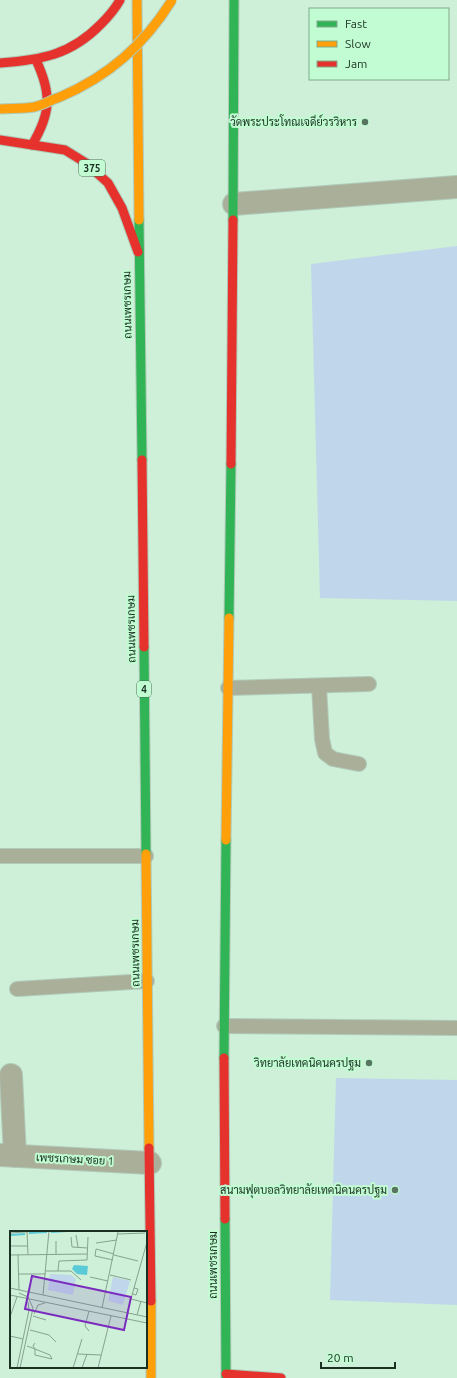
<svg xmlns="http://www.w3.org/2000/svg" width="457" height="1378" font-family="Ubuntu,Sarabun,sans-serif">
  <rect width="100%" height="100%" fill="#ceefd8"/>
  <g fill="#c0d6eb">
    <path d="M 457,246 L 457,601 L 320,598 L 311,264 Z"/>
    <path d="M 336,1078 L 457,1080 L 457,1305 L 330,1300 Z"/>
  </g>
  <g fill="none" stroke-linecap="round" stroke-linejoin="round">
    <g stroke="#b0cab8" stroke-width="16">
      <g id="lane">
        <path d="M 319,686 L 322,739 L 325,753 L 333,759 L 359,764"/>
        <path d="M 228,688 L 369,684"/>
        <path d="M 0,856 L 146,856"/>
        <path d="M 17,989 L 147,981"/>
        <path d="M 224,1026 L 457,1028"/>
      </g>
    </g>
    <g stroke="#b0cab8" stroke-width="24">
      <g id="street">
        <path d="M 234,204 L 457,187"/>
        <path d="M 11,1075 L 15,1156"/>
        <path d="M 0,1155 L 150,1163"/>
      </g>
    </g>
    <g stroke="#b0cab8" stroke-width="11">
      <g id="fast">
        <path d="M 139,220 L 142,460"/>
        <path d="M 233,220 L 234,0"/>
        <path d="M 229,618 L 231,464"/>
        <path d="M 144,647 L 146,854"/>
        <path d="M 224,1058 L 226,840"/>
        <path d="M 225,1219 L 226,1378"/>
      </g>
    </g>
    <g stroke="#b0cab8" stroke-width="11">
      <g id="slow">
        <path d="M 137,0 L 139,220"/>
        <path d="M 226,840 L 229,618"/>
        <path d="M 146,854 L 149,1148"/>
        <path d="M 151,1301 L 151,1378"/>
      </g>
    </g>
    <g stroke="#b0cab8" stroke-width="11">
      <g id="jam">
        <path d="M 0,63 C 41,60 71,55 101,24 C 108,17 115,9 120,0"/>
        <path d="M 0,140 L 65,150 L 86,163 L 108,183 L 122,208 L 138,252"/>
        <path d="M 32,145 C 51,113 52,94 36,60"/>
        <path d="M 142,460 L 144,647"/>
        <path d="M 231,464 L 233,220"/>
        <path d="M 224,1058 L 225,1219"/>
        <path d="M 149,1148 L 151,1301"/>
        <path d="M 226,1374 L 281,1378"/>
      </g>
    </g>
    <use href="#lane" stroke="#aaaf9a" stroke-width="14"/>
    <use href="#street" stroke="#aaaf9a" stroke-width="22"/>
    <use href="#fast" stroke="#30b455" stroke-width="9"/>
    <use href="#slow" stroke="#ff9f0a" stroke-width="9"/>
    <use href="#jam" stroke="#e5322d" stroke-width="9"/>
    <g stroke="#b0cab8" stroke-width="11" stroke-linecap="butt">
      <path id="slow-bridge" d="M 0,109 C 11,108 23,109 34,107 C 43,105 51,100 60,97 C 109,76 144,45 172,0"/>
    </g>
    <use href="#slow-bridge" stroke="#ff9f0a" stroke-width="9"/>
  </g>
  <g fill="#597461" stroke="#c1fcd2" stroke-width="1.5">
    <circle cx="365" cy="122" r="4"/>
    <circle cx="369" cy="1063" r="4"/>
    <circle cx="395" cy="1190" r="4"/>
  </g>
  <g text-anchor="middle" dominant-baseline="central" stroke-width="4" stroke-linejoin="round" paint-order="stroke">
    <g fill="#c1fcd2" stroke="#4c6e56" stroke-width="1">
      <rect x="79" y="160" width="26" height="16" rx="3"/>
      <rect x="137" y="681" width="14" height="16" rx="3"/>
    </g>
    <g font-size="10" font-weight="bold" fill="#1a3121">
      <text x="92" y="168">375</text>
      <text x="144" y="689">4</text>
    </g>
    <g font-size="11" fill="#1a3121" stroke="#c1fcd2" text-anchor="end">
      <text x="357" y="122">วัดพระประโทณเจดีย์วรวิหาร</text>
      <text x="361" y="1063">วิทยาลัยเทคนิคนครปฐม</text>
      <text x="387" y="1190">สนามฟุตบอลวิทยาลัยเทคนิคนครปฐม</text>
    </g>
    <g font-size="11" fill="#1a3121" stroke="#c1fcd2">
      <text transform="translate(127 305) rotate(-91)">ถนนเพชรเกษม</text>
      <text transform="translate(131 629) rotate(-91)">ถนนเพชรเกษม</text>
      <text transform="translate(135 953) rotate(-91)">ถนนเพชรเกษม</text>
      <text transform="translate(75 1159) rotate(3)">เพชรเกษม ซอย 1</text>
      <text transform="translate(213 1265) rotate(-90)">ถนนเพชรเกษม</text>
    </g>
  </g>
  <g transform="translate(10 1231)">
    <rect width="137" height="137" fill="#ceefd8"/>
    <path d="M 40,43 L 61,44 L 66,48 L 63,64 L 38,59 ZM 103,46 L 120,50 L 113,74 L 98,70 Z" fill="#c0d6eb"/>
    <path d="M 64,34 L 78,35 L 77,44 L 67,43 L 62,38 Z" fill="#5acad6"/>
    <path fill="none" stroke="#5acad6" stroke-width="2" d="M 41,1 L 57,0M 19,2 L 37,1M 0,4 L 15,3"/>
    <path fill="none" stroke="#86a38f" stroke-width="1" d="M 17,0 L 18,24M 0,2 L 29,0M 108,3 L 135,2M 66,4 L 68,16M 61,6 L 62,16 L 78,17M 86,12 L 107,9M 0,15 L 18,15M 0,24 L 77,23M 8,24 L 9,59M 46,24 L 46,10M 104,24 L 128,30M 103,29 L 85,25 L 86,18 L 104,23M 36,40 L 61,40 L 71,49M 48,40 L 49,30 L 77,29 L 78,6M 9,43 L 36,43M 100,44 L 121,49M 80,46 L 98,50M 0,57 L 137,86M 79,57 L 96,60M 9,62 L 18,66 L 23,77 L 10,137M 123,63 L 126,64 L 128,58 L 124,57M 0,64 L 137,92M 33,64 L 39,0M 121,68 L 137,72M 92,77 L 108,1M 79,80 L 75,95 L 79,100M 117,82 L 137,11M 24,83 L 28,74 L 35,72M 127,84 L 131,70M 23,85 L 36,89M 0,86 L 7,66M 20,99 L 39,104 L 46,111M 0,105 L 13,108M 17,115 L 25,118 L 40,124 L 42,128 L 25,124 L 25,118 L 23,115 L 25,112M 68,123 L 91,124M 7,137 L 19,79 L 18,71M 63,137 L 72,108M 72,137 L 77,123M 88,137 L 101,85"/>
    <path fill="#7b2cbf" fill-opacity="0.15" stroke="#7b2cbf" stroke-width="2" d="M 22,45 L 121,66 L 114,99 L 15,78 Z"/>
    <rect width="137" height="137" fill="none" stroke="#1a3121" stroke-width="2"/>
  </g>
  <rect x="309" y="8" width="140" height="72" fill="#c1fcd2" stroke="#7eab8b"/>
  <rect x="317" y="21" width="20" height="6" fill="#30b455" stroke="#7eab8b"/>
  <text x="345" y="28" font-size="12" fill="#1a3121">Fast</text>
  <rect x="317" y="41" width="20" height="6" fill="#ff9f0a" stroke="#7eab8b"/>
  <text x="345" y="48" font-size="12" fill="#1a3121">Slow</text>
  <rect x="317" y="61" width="20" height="6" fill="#e5322d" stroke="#7eab8b"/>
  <text x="345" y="68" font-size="12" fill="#1a3121">Jam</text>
  <path d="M321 1362v6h74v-6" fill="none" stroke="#1a3121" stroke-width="2"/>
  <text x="327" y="1362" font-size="12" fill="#1a3121" stroke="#c1fcd2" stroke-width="3" paint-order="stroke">20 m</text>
</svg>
